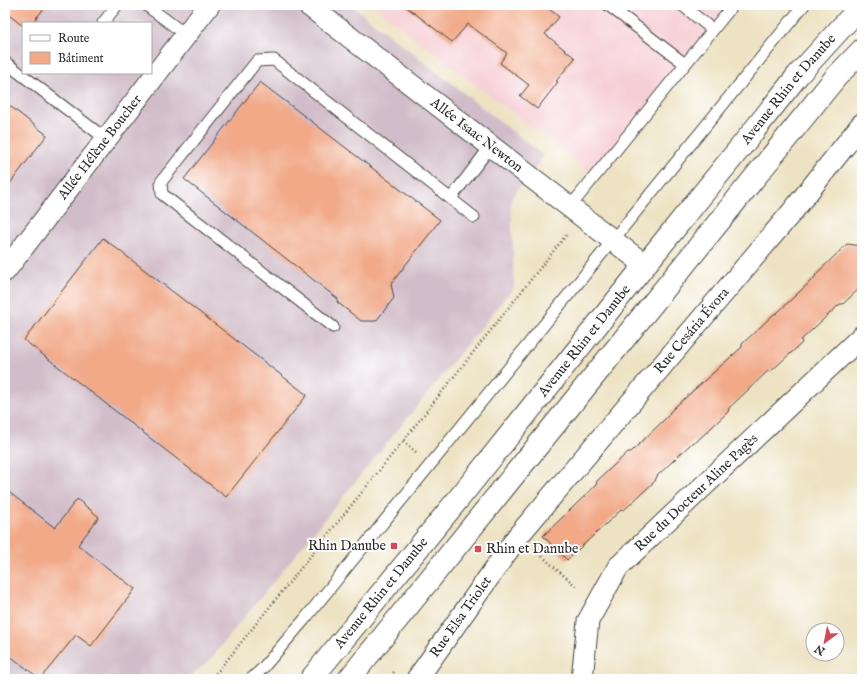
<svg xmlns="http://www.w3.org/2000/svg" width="867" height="684" font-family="'IM FELL English',serif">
  <rect width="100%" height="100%" fill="#fff"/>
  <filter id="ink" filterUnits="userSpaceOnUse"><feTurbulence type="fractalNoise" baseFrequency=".025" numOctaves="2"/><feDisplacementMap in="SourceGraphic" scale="8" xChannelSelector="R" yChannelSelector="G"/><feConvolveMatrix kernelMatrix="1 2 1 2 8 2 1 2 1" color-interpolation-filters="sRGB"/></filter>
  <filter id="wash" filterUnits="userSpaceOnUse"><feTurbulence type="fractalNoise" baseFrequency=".012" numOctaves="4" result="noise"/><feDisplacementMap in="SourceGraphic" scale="16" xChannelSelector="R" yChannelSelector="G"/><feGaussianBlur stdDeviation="0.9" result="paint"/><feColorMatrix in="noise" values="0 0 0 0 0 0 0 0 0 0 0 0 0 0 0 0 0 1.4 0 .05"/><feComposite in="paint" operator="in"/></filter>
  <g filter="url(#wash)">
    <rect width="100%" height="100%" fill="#ede2c2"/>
    <path fill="#f6cfd6" d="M 372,5 L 740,5 L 599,179 Z"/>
    <path fill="#d1bdc9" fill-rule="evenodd" d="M 5,5 L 351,5 L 544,156 L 511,198 L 514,287 L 208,662 L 186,679 L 5,679 ZM 23,23 L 151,23 L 151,73 L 23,73 Z"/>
    <g id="blocks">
      <g fill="#f1a988">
        <path d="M 5,5 L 47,5 L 32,23 L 23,23 L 23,26 L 5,12 Z"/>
        <path d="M 404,5 L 544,5 L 559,17 L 545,34 L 575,58 L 556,81 L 558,82 L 537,109 L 520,96 L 529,85 L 500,63 L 507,53 L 468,24 L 452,42 Z"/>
        <path d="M 260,82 L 440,220 L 391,284 L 394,298 L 376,321 L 361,321 L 337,302 L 338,299 L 184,179 Z"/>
        <path d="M 5,102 L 47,135 L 5,190 Z"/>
        <path d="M 103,238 L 307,395 L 226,497 L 24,340 Z"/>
        <path d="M 847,244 L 862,246 L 862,286 L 843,304 L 840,304 L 801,340 L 802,343 L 770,372 L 768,371 L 729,408 L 728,412 L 696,442 L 693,442 L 657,476 L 655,481 L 624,510 L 622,509 L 567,560 L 543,536 L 596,485 L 597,481 L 628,452 L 631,452 L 669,415 L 670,412 L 675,407 L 742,347 L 742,344 L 774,314 L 777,313 L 815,277 L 816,274 Z"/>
        <path d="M 5,489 L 55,528 L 77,499 L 99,517 L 78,545 L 135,589 L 91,646 L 76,635 L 40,679 L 5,652 Z"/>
      </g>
    </g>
  </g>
  <g filter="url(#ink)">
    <use href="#blocks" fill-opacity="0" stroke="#484642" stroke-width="1"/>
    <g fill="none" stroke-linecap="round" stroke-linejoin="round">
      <g stroke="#484642" stroke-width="13">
        <g id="lane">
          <path d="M 146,5 L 186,35"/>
          <path d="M 608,5 L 685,64"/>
          <path d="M 682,5 L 713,30"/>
          <path d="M 103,23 L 117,5"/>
          <path d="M 5,62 L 106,139"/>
          <path d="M 451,198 L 491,146"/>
          <path d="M 570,207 L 733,5"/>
          <path d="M 333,327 L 162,194 L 161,182 L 257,61 L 274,60 L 474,217"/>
          <path d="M 251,679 L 262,669 L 304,620 L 804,5"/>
        </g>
      </g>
      <g stroke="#484642" stroke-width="23">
        <g id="street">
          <path id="s1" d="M 308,5 L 645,265"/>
          <path id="s2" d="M 5,271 L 209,5"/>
          <path id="s3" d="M 417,679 L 518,536 L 792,212 L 862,124"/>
          <path id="s4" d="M 582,679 L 588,621 L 618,567 L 862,336"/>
        </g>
      </g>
      <g stroke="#484642" stroke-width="24">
        <g id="primary">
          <path id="s5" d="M 311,679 L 464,492 L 645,265 L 744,143 L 798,75 L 862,5"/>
          <path d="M 349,679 L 836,77 L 862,50"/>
        </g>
      </g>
      <g stroke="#484642" stroke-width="2.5" stroke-dasharray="1 3" stroke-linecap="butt">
        <path d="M 403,441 L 418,454"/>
        <path d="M 536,551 L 578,588"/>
        <path d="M 210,679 L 219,670 L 403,441 L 567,234"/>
        <path d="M 388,679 L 394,672"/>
      </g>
      <use href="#lane" stroke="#fff" stroke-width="11"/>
      <use href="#street" stroke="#fff" stroke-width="21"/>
      <use href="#primary" stroke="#fff" stroke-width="22"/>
    </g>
  </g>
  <g fill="#d1495b" stroke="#fff" stroke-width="1.5">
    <rect x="390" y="542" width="8" height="8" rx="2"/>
    <rect x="474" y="545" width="8" height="8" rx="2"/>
  </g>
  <g text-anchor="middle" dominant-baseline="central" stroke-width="4" stroke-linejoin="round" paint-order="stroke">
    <g font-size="14" fill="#2b2b2b" stroke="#fff">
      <text stroke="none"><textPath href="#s5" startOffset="759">Avenue Rhin et Danube</textPath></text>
      <text stroke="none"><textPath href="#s1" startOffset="213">Allée Isaac Newton</textPath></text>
      <text stroke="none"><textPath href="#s2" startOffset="156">Allée Hélène Boucher</textPath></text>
      <text stroke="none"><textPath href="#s3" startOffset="444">Rue Cesária Évora</textPath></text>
      <text stroke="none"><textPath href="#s5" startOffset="435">Avenue Rhin et Danube</textPath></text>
      <text stroke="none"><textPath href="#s4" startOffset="228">Rue du Docteur Aline Pagès</textPath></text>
      <text stroke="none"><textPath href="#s5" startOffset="111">Avenue Rhin et Danube</textPath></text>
      <text stroke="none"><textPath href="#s3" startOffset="76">Rue Elsa Triolet</textPath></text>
    </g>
    <g font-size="14" fill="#2b2b2b" stroke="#fff" text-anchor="end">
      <text x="386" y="546">Rhin Danube</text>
      <text x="486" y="549" text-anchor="start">Rhin et Danube</text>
    </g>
  </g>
  <rect width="867" height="684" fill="none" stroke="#fff" stroke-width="20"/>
  <rect x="22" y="22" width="130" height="52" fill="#ffffff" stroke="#aaaaaa"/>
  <rect x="30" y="35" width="20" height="6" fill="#ffffff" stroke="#aaaaaa"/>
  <text x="58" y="42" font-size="12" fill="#2b2b2b">Route</text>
  <rect x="30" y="52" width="20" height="12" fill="#f1a988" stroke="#aaaaaa"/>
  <text x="58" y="62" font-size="12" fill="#2b2b2b">Bâtiment</text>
  <g transform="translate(825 642) rotate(212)"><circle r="19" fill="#ffffff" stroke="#aaaaaa"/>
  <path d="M0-3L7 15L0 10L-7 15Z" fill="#d1495b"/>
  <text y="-6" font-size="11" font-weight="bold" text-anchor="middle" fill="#2b2b2b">N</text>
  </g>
</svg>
